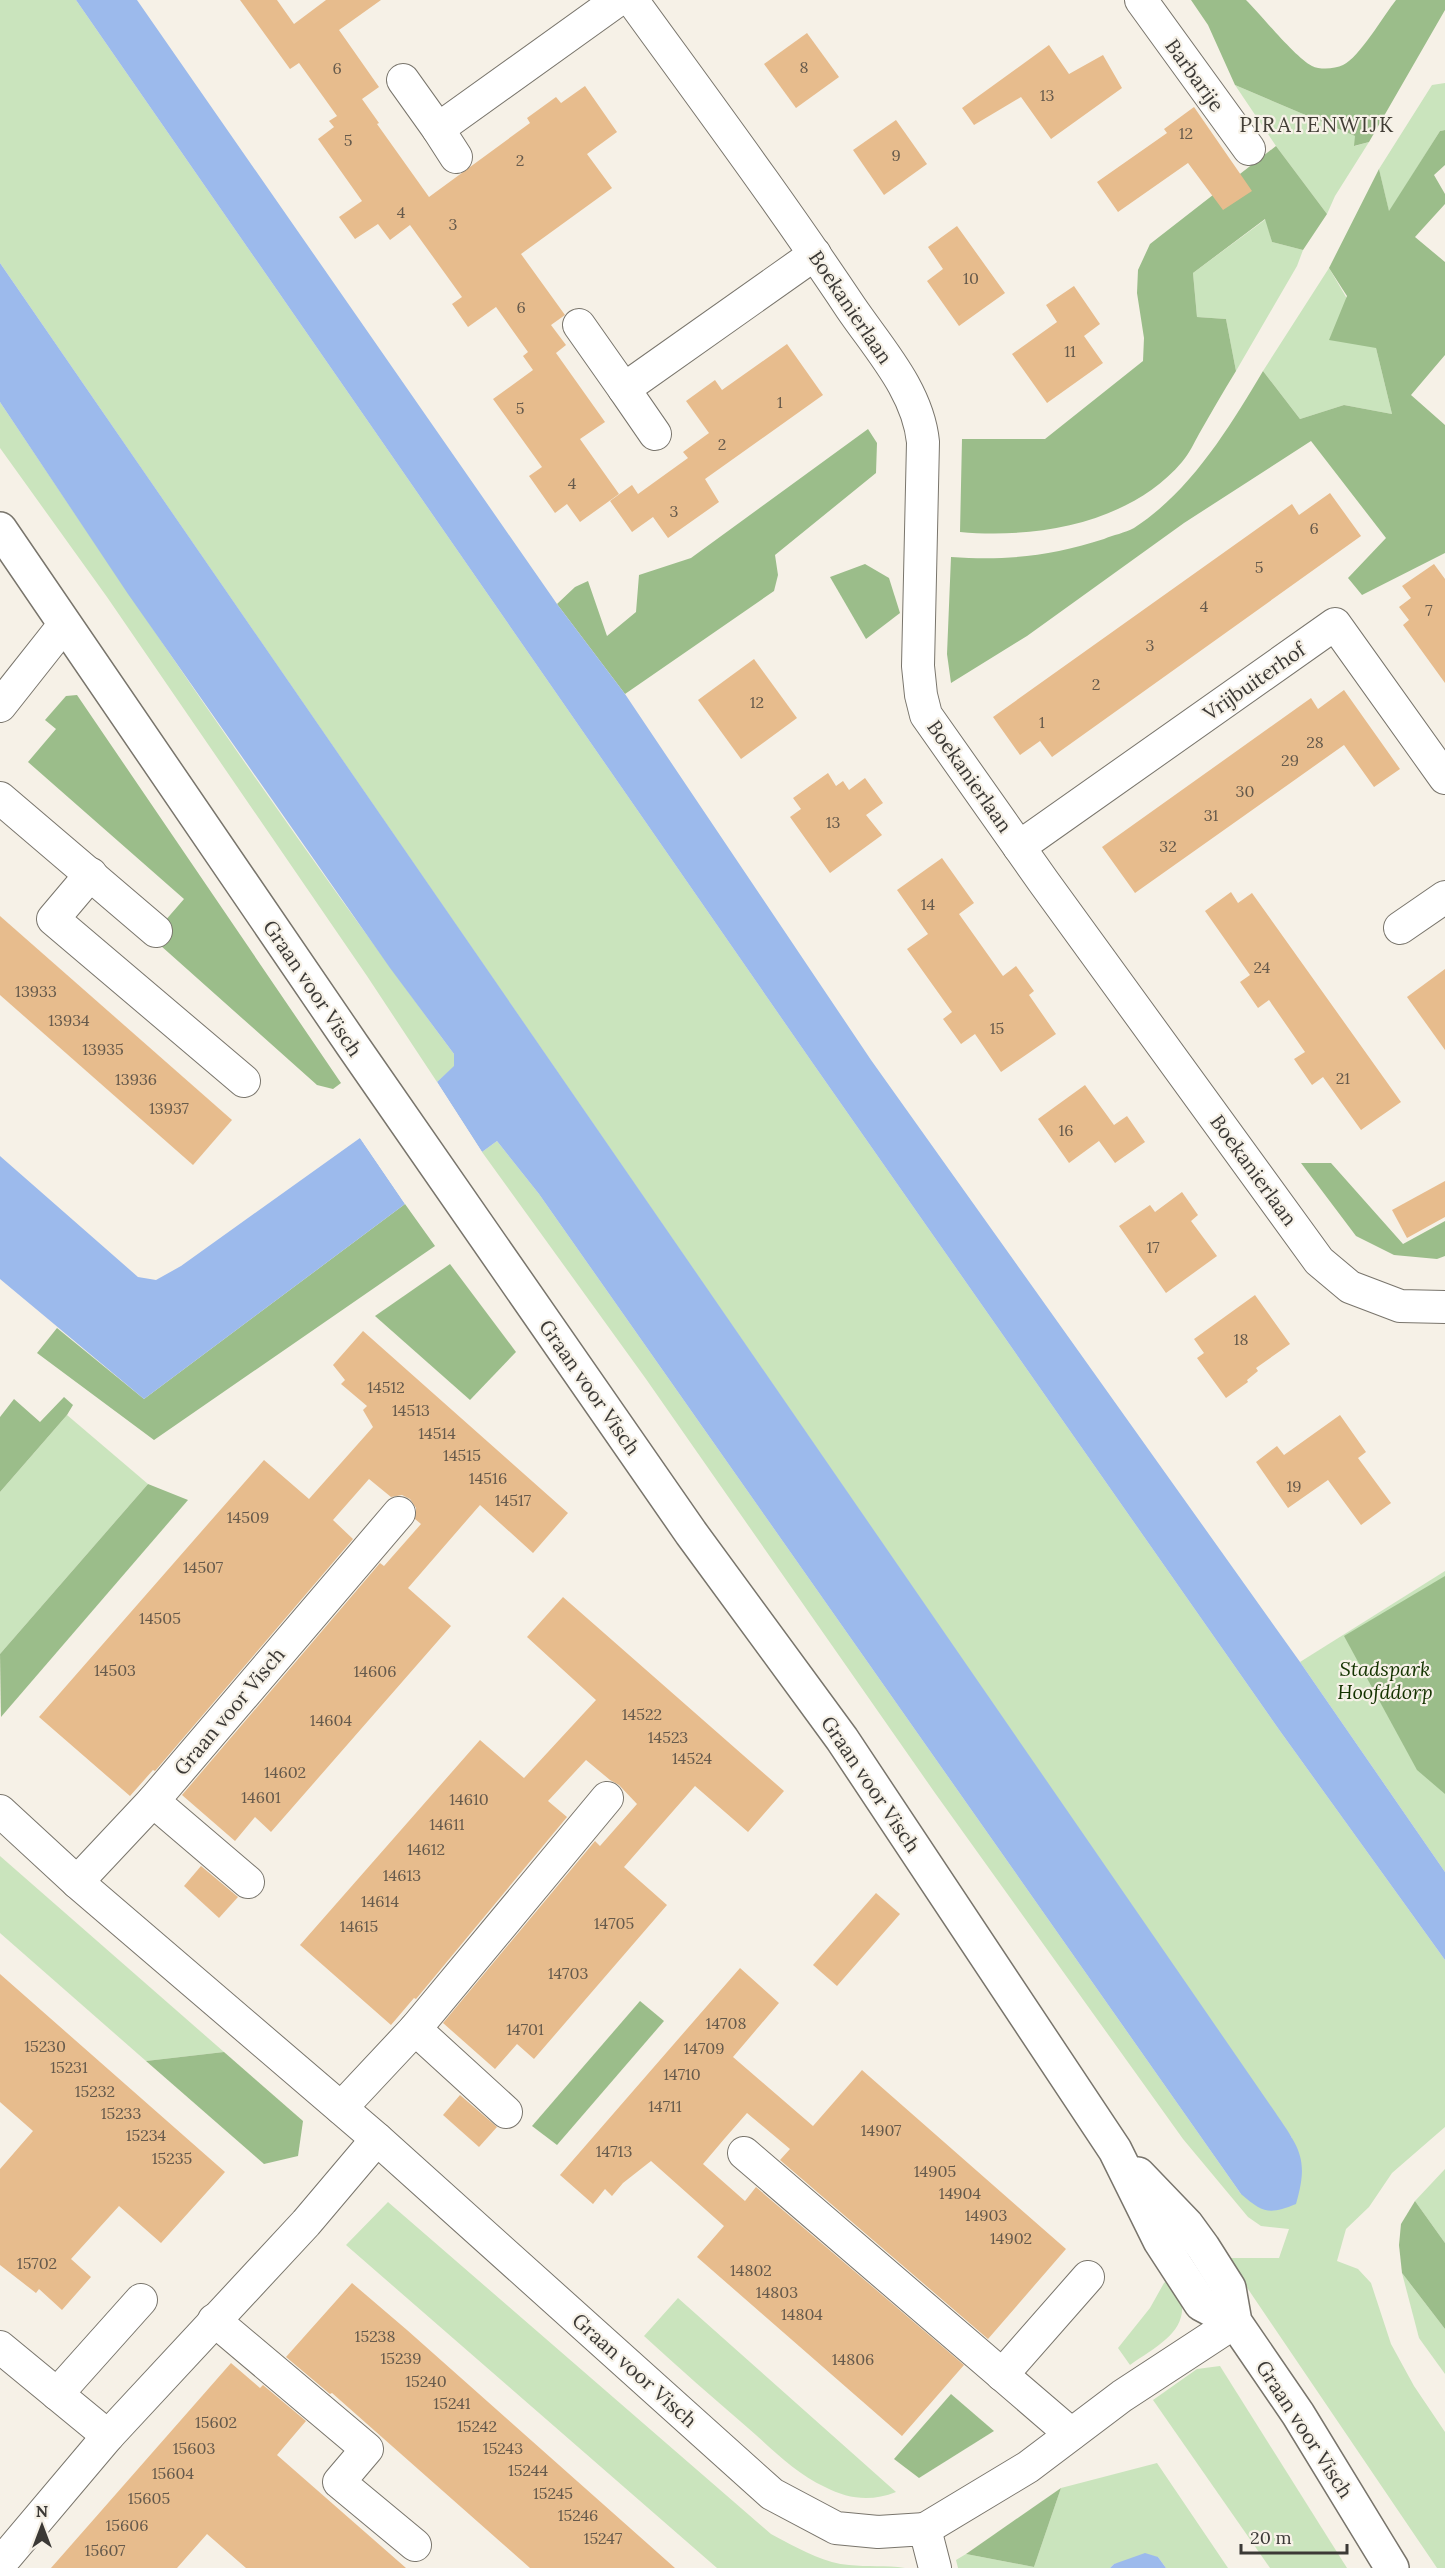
<svg xmlns="http://www.w3.org/2000/svg" width="1445" height="2568" font-family="Lora,serif">
  <rect width="100%" height="100%" fill="#f6f1e7"/>
  <g fill="#cae4bd">
    <path d="M 0,0 L 76,0 L 814,1065 L 1280,1731 L 1445,1960 L 1445,2127 L 1392,2173 L 1369,2207 L 1346,2229 L 1337,2261 L 1358,2269 L 1371,2283 L 1391,2344 L 1414,2386 L 1445,2432 L 1445,2568 L 1437,2568 L 1227,2258 L 1279,2258 L 1289,2229 L 1261,2226 L 1248,2217 L 1183,2139 L 935,1793 L 646,1379 L 482,1152 L 497,1141 L 539,1194 L 1241,2194 L 1292,2138 L 0,263 Z"/>
    <path d="M 1445,83 L 1445,130 L 1440,131 L 1389,212 L 1379,169 L 1432,85 Z"/>
    <path d="M 1235,85 L 1355,136 L 1355,146 L 1369,142 L 1335,196 L 1327,214 L 1276,146 Z"/>
    <path d="M 1266,219 L 1272,242 L 1303,250 L 1297,266 L 1236,371 L 1226,319 L 1197,317 L 1193,273 Z"/>
    <path d="M 1329,268 L 1376,348 L 1392,414 L 1344,405 L 1300,419 L 1263,371 Z"/>
    <path d="M 0,402 C 147,622 296,842 454,1054 L 455,1066 L 437,1082 L 367,976 L 107,597 L 0,448 Z"/>
    <path d="M 67,1415 L 148,1484 L 0,1654 L 0,1492 Z"/>
    <path d="M 1445,1571 L 1445,1872 L 1300,1662 Z"/>
    <path d="M 0,1856 L 224,2052 L 146,2061 L 0,1933 Z"/>
    <path d="M 1445,2169 L 1445,2243 L 1415,2201 Z"/>
    <path d="M 388,2202 L 771,2534 C 794,2546 822,2563 849,2565 C 867,2567 886,2565 905,2568 L 717,2568 L 346,2245 Z"/>
    <path d="M 1402,2273 L 1445,2329 L 1445,2374 L 1419,2338 Z"/>
    <path d="M 1172,2277 C 1200,2325 1165,2341 1130,2365 L 1118,2348 L 1150,2308 L 1164,2283 Z"/>
    <path d="M 678,2298 L 896,2492 C 871,2502 848,2499 825,2487 C 796,2474 772,2449 748,2428 C 713,2398 678,2367 644,2336 Z"/>
    <path d="M 1220,2366 L 1347,2568 L 1270,2568 L 1153,2400 L 1197,2369 Z"/>
    <path d="M 1157,2463 L 1228,2568 L 1166,2568 L 1158,2557 L 1114,2564 L 1110,2568 L 958,2568 L 956,2560 L 966,2554 L 1034,2567 L 1061,2488 Z"/>
  </g>
  <g fill="#9bbd8a">
    <path d="M 1191,0 L 1246,0 C 1261,15 1295,57 1312,66 C 1320,70 1335,69 1343,65 C 1359,58 1384,15 1396,0 L 1445,0 L 1445,10 L 1369,142 L 1354,146 L 1355,136 L 1235,85 L 1208,25 Z"/>
    <path d="M 1445,130 L 1445,165 L 1434,175 L 1445,194 L 1445,204 L 1415,237 L 1445,262 L 1445,355 L 1411,395 L 1445,425 L 1445,553 L 1362,595 L 1348,578 L 1386,538 L 1311,441 L 1184,523 L 1027,636 L 951,683 L 947,654 L 951,557 C 1007,561 1050,556 1104,539 C 1113,535 1125,533 1134,528 C 1191,491 1229,428 1263,371 L 1300,419 L 1344,405 L 1392,414 L 1376,348 L 1329,340 L 1347,296 L 1329,268 L 1379,169 L 1389,211 L 1440,131 Z"/>
    <path d="M 1276,146 L 1327,214 L 1303,250 L 1272,242 L 1265,219 L 1193,273 L 1197,317 L 1226,319 L 1236,371 C 1223,392 1211,413 1199,434 C 1194,443 1189,454 1182,462 C 1130,523 1037,539 960,532 L 962,439 L 1045,439 L 1143,361 L 1144,338 L 1137,293 L 1138,270 L 1150,244 Z"/>
    <path d="M 868,429 L 877,443 L 876,473 L 775,555 L 778,575 L 774,591 L 625,694 L 557,604 L 575,587 L 588,581 L 607,636 L 636,612 L 639,575 L 691,558 Z"/>
    <path d="M 865,564 L 889,578 L 900,613 L 866,639 L 830,577 Z"/>
    <path d="M 77,695 L 341,1083 L 333,1089 L 317,1085 L 151,937 L 184,899 L 28,762 L 56,729 L 45,720 L 66,696 Z"/>
    <path d="M 1301,1163 L 1331,1163 L 1403,1244 L 1445,1221 L 1445,1256 L 1437,1259 L 1394,1255 L 1356,1236 Z"/>
    <path d="M 405,1204 L 435,1246 L 154,1440 L 37,1353 L 57,1328 L 144,1399 Z"/>
    <path d="M 450,1264 L 516,1352 L 470,1400 L 375,1316 Z"/>
    <path d="M 64,1397 L 73,1405 L 67,1415 L 0,1492 L 0,1417 L 14,1399 L 40,1422 Z"/>
    <path d="M 148,1484 L 188,1500 L 1,1717 L 0,1654 Z"/>
    <path d="M 1445,1576 L 1445,1794 L 1417,1770 L 1344,1636 Z"/>
    <path d="M 640,2001 L 664,2021 L 557,2145 L 532,2126 Z"/>
    <path d="M 224,2052 L 303,2121 L 298,2156 L 264,2164 L 146,2061 Z"/>
    <path d="M 1415,2201 L 1445,2243 L 1445,2329 L 1402,2273 L 1399,2245 L 1401,2224 Z"/>
    <path d="M 951,2394 L 994,2431 L 919,2478 L 894,2459 Z"/>
    <path d="M 1061,2488 L 1034,2567 L 966,2554 Z"/>
  </g>
  <g fill="#9cbaec">
    <path d="M 76,0 L 137,0 L 557,604 L 625,694 L 871,1060 L 1300,1662 L 1445,1872 L 1445,1960 L 1280,1731 L 814,1065 Z"/>
    <path d="M 0,263 L 1275,2112 C 1300,2149 1309,2159 1296,2204 C 1269,2215 1263,2213 1241,2194 L 539,1194 L 497,1141 L 482,1152 L 437,1082 L 454,1066 L 454,1054 L 390,968 L 128,594 L 0,402 Z"/>
    <path d="M 360,1138 L 405,1204 L 144,1399 L 0,1279 L 0,1156 L 138,1277 L 156,1280 L 181,1266 Z"/>
    <path d="M 1145,2553 L 1158,2557 L 1166,2568 L 1110,2568 L 1114,2564 Z"/>
  </g>
  <g fill="#f6f1e7">
    <path d="M 437,1082 L 482,1152 L 479,1154 L 434,1084 Z"/>
    <path d="M 362,1136 L 407,1202 L 405,1204 L 360,1138 Z"/>
  </g>
  <g fill="#e7bc8d">
    <path d="M 240,0 L 277,0 L 294,24 L 326,0 L 381,0 L 339,30 L 379,87 L 362,99 L 379,123 L 377,124 L 429,197 L 530,123 L 527,118 L 556,97 L 561,103 L 585,86 L 617,132 L 587,154 L 612,188 L 521,254 L 565,315 L 551,325 L 566,345 L 556,353 L 605,422 L 580,439 L 619,494 L 580,522 L 567,504 L 555,513 L 529,476 L 542,467 L 493,399 L 533,370 L 523,356 L 528,352 L 496,307 L 468,327 L 452,304 L 462,297 L 410,225 L 390,240 L 378,224 L 355,239 L 339,217 L 362,201 L 318,139 L 334,127 L 329,121 L 337,116 L 299,63 L 290,69 Z"/>
    <path d="M 807,33 L 839,77 L 796,108 L 764,64 Z"/>
    <path d="M 1049,45 L 1069,74 L 1103,55 L 1122,88 L 1051,139 L 1021,97 L 974,125 L 962,108 Z"/>
    <path d="M 1194,107 L 1252,191 L 1223,210 L 1188,163 L 1118,212 L 1097,182 L 1167,133 L 1164,129 Z"/>
    <path d="M 896,120 L 927,164 L 884,195 L 853,150 Z"/>
    <path d="M 957,226 L 1005,293 L 959,326 L 927,281 L 943,269 L 928,247 Z"/>
    <path d="M 1074,286 L 1100,324 L 1084,336 L 1103,363 L 1047,403 L 1012,354 L 1057,322 L 1046,305 Z"/>
    <path d="M 787,344 L 823,395 L 705,479 L 719,502 L 668,538 L 653,517 L 632,532 L 610,501 L 632,485 L 638,494 L 688,458 L 683,452 L 709,433 L 686,401 L 715,380 L 722,390 Z"/>
    <path d="M 1330,493 L 1361,536 L 1052,757 L 1040,741 L 1020,755 L 993,717 L 1292,504 L 1299,515 Z"/>
    <path d="M 1434,564 L 1445,579 L 1445,683 L 1403,625 L 1409,620 L 1399,607 L 1411,598 L 1402,586 Z"/>
    <path d="M 754,659 L 797,718 L 741,759 L 698,700 Z"/>
    <path d="M 1344,690 L 1400,769 L 1374,787 L 1344,745 L 1135,893 L 1102,847 L 1311,698 L 1318,709 Z"/>
    <path d="M 828,773 L 836,786 L 843,781 L 849,790 L 865,778 L 883,803 L 866,815 L 882,835 L 830,873 L 790,817 L 801,809 L 793,798 Z"/>
    <path d="M 942,858 L 974,903 L 959,914 L 1003,976 L 1016,966 L 1034,991 L 1029,995 L 1056,1034 L 1001,1072 L 975,1034 L 961,1044 L 943,1019 L 952,1012 L 907,949 L 928,934 L 897,890 Z"/>
    <path d="M 1231,892 L 1238,903 L 1252,893 L 1401,1102 L 1361,1130 L 1323,1077 L 1312,1085 L 1294,1059 L 1305,1052 L 1269,1000 L 1258,1008 L 1240,982 L 1250,975 L 1205,911 Z"/>
    <path d="M 0,916 L 232,1120 L 193,1165 L 0,995 Z"/>
    <path d="M 1445,969 L 1445,1050 L 1407,997 Z"/>
    <path d="M 1085,1085 L 1114,1125 L 1127,1116 L 1145,1142 L 1115,1163 L 1099,1141 L 1069,1163 L 1038,1119 Z"/>
    <path d="M 1445,1181 L 1445,1217 L 1407,1238 L 1392,1210 Z"/>
    <path d="M 1182,1192 L 1198,1215 L 1191,1221 L 1217,1256 L 1166,1293 L 1119,1226 L 1150,1205 L 1155,1212 Z"/>
    <path d="M 1255,1295 L 1290,1344 L 1256,1368 L 1258,1371 L 1247,1380 L 1248,1382 L 1226,1398 L 1197,1358 L 1204,1353 L 1194,1339 Z"/>
    <path d="M 363,1331 L 568,1513 L 533,1553 L 480,1505 L 408,1588 L 451,1626 L 271,1832 L 255,1817 L 235,1841 L 182,1795 L 380,1563 L 384,1566 L 421,1524 L 415,1519 L 416,1508 L 410,1499 L 402,1495 L 391,1497 L 369,1479 L 333,1520 L 353,1539 L 155,1771 L 153,1770 L 130,1796 L 39,1717 L 264,1460 L 309,1499 L 373,1427 L 363,1410 L 367,1406 L 341,1384 L 345,1380 L 333,1365 Z"/>
    <path d="M 1340,1415 L 1366,1452 L 1358,1458 L 1391,1503 L 1361,1525 L 1328,1480 L 1288,1508 L 1256,1462 L 1277,1446 L 1284,1455 Z"/>
    <path d="M 563,1597 L 784,1791 L 748,1832 L 695,1786 L 624,1867 L 667,1905 L 534,2059 L 517,2044 L 495,2069 L 443,2023 L 595,1841 L 600,1846 L 637,1804 L 619,1785 L 610,1780 L 586,1760 L 548,1801 L 567,1817 L 416,1999 L 414,1998 L 391,2025 L 300,1945 L 480,1740 L 524,1778 L 596,1700 L 527,1637 Z"/>
    <path d="M 201,1866 L 238,1897 L 219,1918 L 184,1886 Z"/>
    <path d="M 876,1893 L 900,1914 L 837,1986 L 813,1965 Z"/>
    <path d="M 740,1968 L 779,2003 L 733,2057 L 813,2126 L 862,2070 L 1066,2249 L 988,2339 L 780,2160 L 790,2149 L 747,2113 L 725,2138 L 703,2164 L 745,2201 L 756,2187 L 964,2365 L 902,2436 L 697,2257 L 724,2226 L 651,2161 L 623,2183 L 612,2196 L 605,2189 L 593,2204 L 560,2175 Z"/>
    <path d="M 0,1974 L 225,2172 L 161,2243 L 119,2206 L 71,2259 L 91,2277 L 62,2310 L 39,2289 L 36,2293 L 0,2265 L 0,2169 L 33,2131 L 0,2102 Z"/>
    <path d="M 460,2095 L 497,2127 L 479,2147 L 443,2115 Z"/>
    <path d="M 352,2283 L 407,2330 L 675,2568 L 530,2568 L 332,2393 L 330,2394 L 286,2357 Z"/>
    <path d="M 231,2363 L 260,2388 L 263,2385 L 306,2421 L 277,2455 L 406,2568 L 246,2568 L 207,2534 L 177,2568 L 51,2568 Z"/>
  </g>
  <g fill="none" stroke-linecap="round" stroke-linejoin="round">
    <g stroke="#79756c" stroke-width="34">
      <g id="street">
        <path d="M 632,0 C 706,102 781,203 851,308 C 879,349 918,391 923,442 L 918,666 L 921,695 L 926,715 L 1043,881 L 1319,1261 L 1350,1287 L 1400,1306 L 1445,1307"/>
        <path d="M 1141,0 L 1249,149"/>
        <path d="M 403,80 L 438,129 L 618,0"/>
        <path d="M 438,129 L 456,157"/>
        <path d="M 579,325 L 624,389 L 815,254"/>
        <path d="M 624,389 L 655,434"/>
        <path d="M 0,706 L 64,625"/>
        <path d="M 0,798 L 156,931"/>
        <path d="M 1019,847 L 1335,624 L 1445,778"/>
        <path d="M 91,874 L 53,919 L 244,1081"/>
        <path d="M 1400,928 L 1445,897"/>
        <path d="M 153,1801 L 248,1882"/>
        <path d="M 0,1811 L 77,1882 L 377,2139 L 772,2494 L 836,2528 L 878,2532 L 925,2529 L 935,2568"/>
        <path d="M 77,1882 L 153,1801 L 399,1513"/>
        <path d="M 415,2029 L 506,2112"/>
        <path d="M 341,2108 L 415,2029 L 607,1798"/>
        <path d="M 744,2153 L 1071,2434"/>
        <path d="M 214,2320 L 367,2449 L 339,2482 L 415,2545"/>
        <path d="M 0,2347 L 108,2436"/>
        <path d="M 1002,2375 L 1088,2277"/>
        <path d="M 57,2394 L 141,2300"/>
        <path d="M 925,2529 L 1028,2467 L 1122,2396 L 1235,2322"/>
        <path d="M 0,2564 L 108,2436 L 306,2223 L 377,2139"/>
      </g>
    </g>
    <g stroke="#79756c" stroke-width="36">
      <g id="secondary">
        <path d="M 0,529 L 353,1046 L 691,1533 L 842,1739 L 1115,2150 L 1160,2241 L 1201,2304 L 1235,2322"/>
        <path d="M 1138,2174 L 1187,2225 L 1203,2247 L 1229,2288 L 1235,2322 L 1298,2414 L 1392,2568"/>
      </g>
    </g>
    <use href="#street" stroke="#fff" stroke-width="32"/>
    <use href="#secondary" stroke="#fff" stroke-width="33"/>
  </g>
  <g text-anchor="middle" dominant-baseline="central" stroke-width="4.5" stroke-linejoin="round" paint-order="stroke">
    <g font-size="16" fill="#665a4c">
      <text x="804" y="67">8</text>
      <text x="337" y="68">6</text>
      <text x="1047" y="95">13</text>
      <text x="1186" y="133">12</text>
      <text x="348" y="140">5</text>
      <text x="896" y="155">9</text>
      <text x="520" y="160">2</text>
      <text x="401" y="212">4</text>
      <text x="453" y="224">3</text>
      <text x="971" y="278">10</text>
      <text x="521" y="307">6</text>
      <text x="1070" y="351">11</text>
      <text x="780" y="402">1</text>
      <text x="520" y="408">5</text>
      <text x="722" y="444">2</text>
      <text x="572" y="483">4</text>
      <text x="674" y="511">3</text>
      <text x="1314" y="528">6</text>
      <text x="1259" y="567">5</text>
      <text x="1204" y="606">4</text>
      <text x="1429" y="610">7</text>
      <text x="1150" y="645">3</text>
      <text x="1096" y="684">2</text>
      <text x="757" y="702">12</text>
      <text x="1042" y="722">1</text>
      <text x="1315" y="742">28</text>
      <text x="1290" y="760">29</text>
      <text x="1245" y="791">30</text>
      <text x="1211" y="815">31</text>
      <text x="833" y="822">13</text>
      <text x="1168" y="846">32</text>
      <text x="928" y="904">14</text>
      <text x="1262" y="967">24</text>
      <text x="36" y="991">13933</text>
      <text x="69" y="1020">13934</text>
      <text x="997" y="1028">15</text>
      <text x="103" y="1049">13935</text>
      <text x="1343" y="1078">21</text>
      <text x="136" y="1079">13936</text>
      <text x="169" y="1108">13937</text>
      <text x="1066" y="1130">16</text>
      <text x="1153" y="1247">17</text>
      <text x="1241" y="1339">18</text>
      <text x="386" y="1387">14512</text>
      <text x="411" y="1410">14513</text>
      <text x="437" y="1433">14514</text>
      <text x="462" y="1455">14515</text>
      <text x="488" y="1478">14516</text>
      <text x="1294" y="1486">19</text>
      <text x="513" y="1500">14517</text>
      <text x="248" y="1517">14509</text>
      <text x="203" y="1567">14507</text>
      <text x="160" y="1618">14505</text>
      <text x="115" y="1670">14503</text>
      <text x="375" y="1671">14606</text>
      <text x="642" y="1714">14522</text>
      <text x="331" y="1720">14604</text>
      <text x="668" y="1737">14523</text>
      <text x="692" y="1758">14524</text>
      <text x="285" y="1772">14602</text>
      <text x="261" y="1797">14601</text>
      <text x="469" y="1799">14610</text>
      <text x="447" y="1824">14611</text>
      <text x="426" y="1849">14612</text>
      <text x="402" y="1875">14613</text>
      <text x="380" y="1901">14614</text>
      <text x="614" y="1923">14705</text>
      <text x="359" y="1926">14615</text>
      <text x="568" y="1973">14703</text>
      <text x="726" y="2023">14708</text>
      <text x="525" y="2029">14701</text>
      <text x="45" y="2046">15230</text>
      <text x="704" y="2048">14709</text>
      <text x="69" y="2067">15231</text>
      <text x="682" y="2074">14710</text>
      <text x="95" y="2091">15232</text>
      <text x="665" y="2106">14711</text>
      <text x="121" y="2113">15233</text>
      <text x="881" y="2130">14907</text>
      <text x="146" y="2135">15234</text>
      <text x="614" y="2151">14713</text>
      <text x="172" y="2158">15235</text>
      <text x="935" y="2171">14905</text>
      <text x="960" y="2193">14904</text>
      <text x="986" y="2215">14903</text>
      <text x="1011" y="2238">14902</text>
      <text x="37" y="2263">15702</text>
      <text x="751" y="2270">14802</text>
      <text x="777" y="2292">14803</text>
      <text x="802" y="2314">14804</text>
      <text x="375" y="2336">15238</text>
      <text x="401" y="2358">15239</text>
      <text x="853" y="2359">14806</text>
      <text x="426" y="2381">15240</text>
      <text x="452" y="2403">15241</text>
      <text x="216" y="2422">15602</text>
      <text x="477" y="2426">15242</text>
      <text x="194" y="2448">15603</text>
      <text x="503" y="2448">15243</text>
      <text x="528" y="2470">15244</text>
      <text x="173" y="2473">15604</text>
      <text x="553" y="2493">15245</text>
      <text x="149" y="2498">15605</text>
      <text x="578" y="2515">15246</text>
      <text x="127" y="2525">15606</text>
      <text x="603" y="2538">15247</text>
      <text x="105" y="2550">15607</text>
    </g>
    <g font-size="20" fill="#3b3936" stroke="#f6f1e7">
      <text transform="translate(1195 75) rotate(54)">Barbarije</text>
      <text transform="translate(851 307) rotate(56)">Boekanierlaan</text>
      <text transform="translate(1254 681) rotate(-35)">Vrijbuiterhof</text>
      <text transform="translate(970 776) rotate(55)">Boekanierlaan</text>
      <text transform="translate(313 988) rotate(56)">Graan voor Visch</text>
      <text transform="translate(1254 1170) rotate(54)">Boekanierlaan</text>
      <text transform="translate(590 1387) rotate(55)">Graan voor Visch</text>
      <text transform="translate(229 1711) rotate(-50)">Graan voor Visch</text>
      <text transform="translate(871 1784) rotate(56)">Graan voor Visch</text>
      <text transform="translate(635 2370) rotate(42)">Graan voor Visch</text>
      <text transform="translate(1305 2429) rotate(57)">Graan voor Visch</text>
    </g>
    <g font-size="20" font-style="italic" fill="#143300" stroke="#f6f1e7">
      <text x="1385" y="1668">Stadspark<tspan x="1385" dy="23">Hoofddorp</tspan></text>
    </g>
    <g font-size="21" letter-spacing="1.5" fill="#423e36" stroke="#f6f1e7">
      <text x="1317" y="124">PIRATENWIJK</text>
    </g>
  </g>
  <g transform="translate(42 2526)" stroke="#f6f1e7" stroke-width="4.5" paint-order="stroke">
  <path d="M0-4.5L10 22L0 15L-10 22Z" fill="#3b3936"/>
  <text y="-9" font-size="16" font-weight="bold" text-anchor="middle" fill="#3b3936">N</text>
  </g>
  <path d="M1241 2544v9h106v-9" fill="none" stroke="#3b3936" stroke-width="3"/>
  <text x="1250" y="2544" font-size="18" fill="#3b3936" stroke="#f6f1e7" stroke-width="4.5" paint-order="stroke">20 m</text>
</svg>
